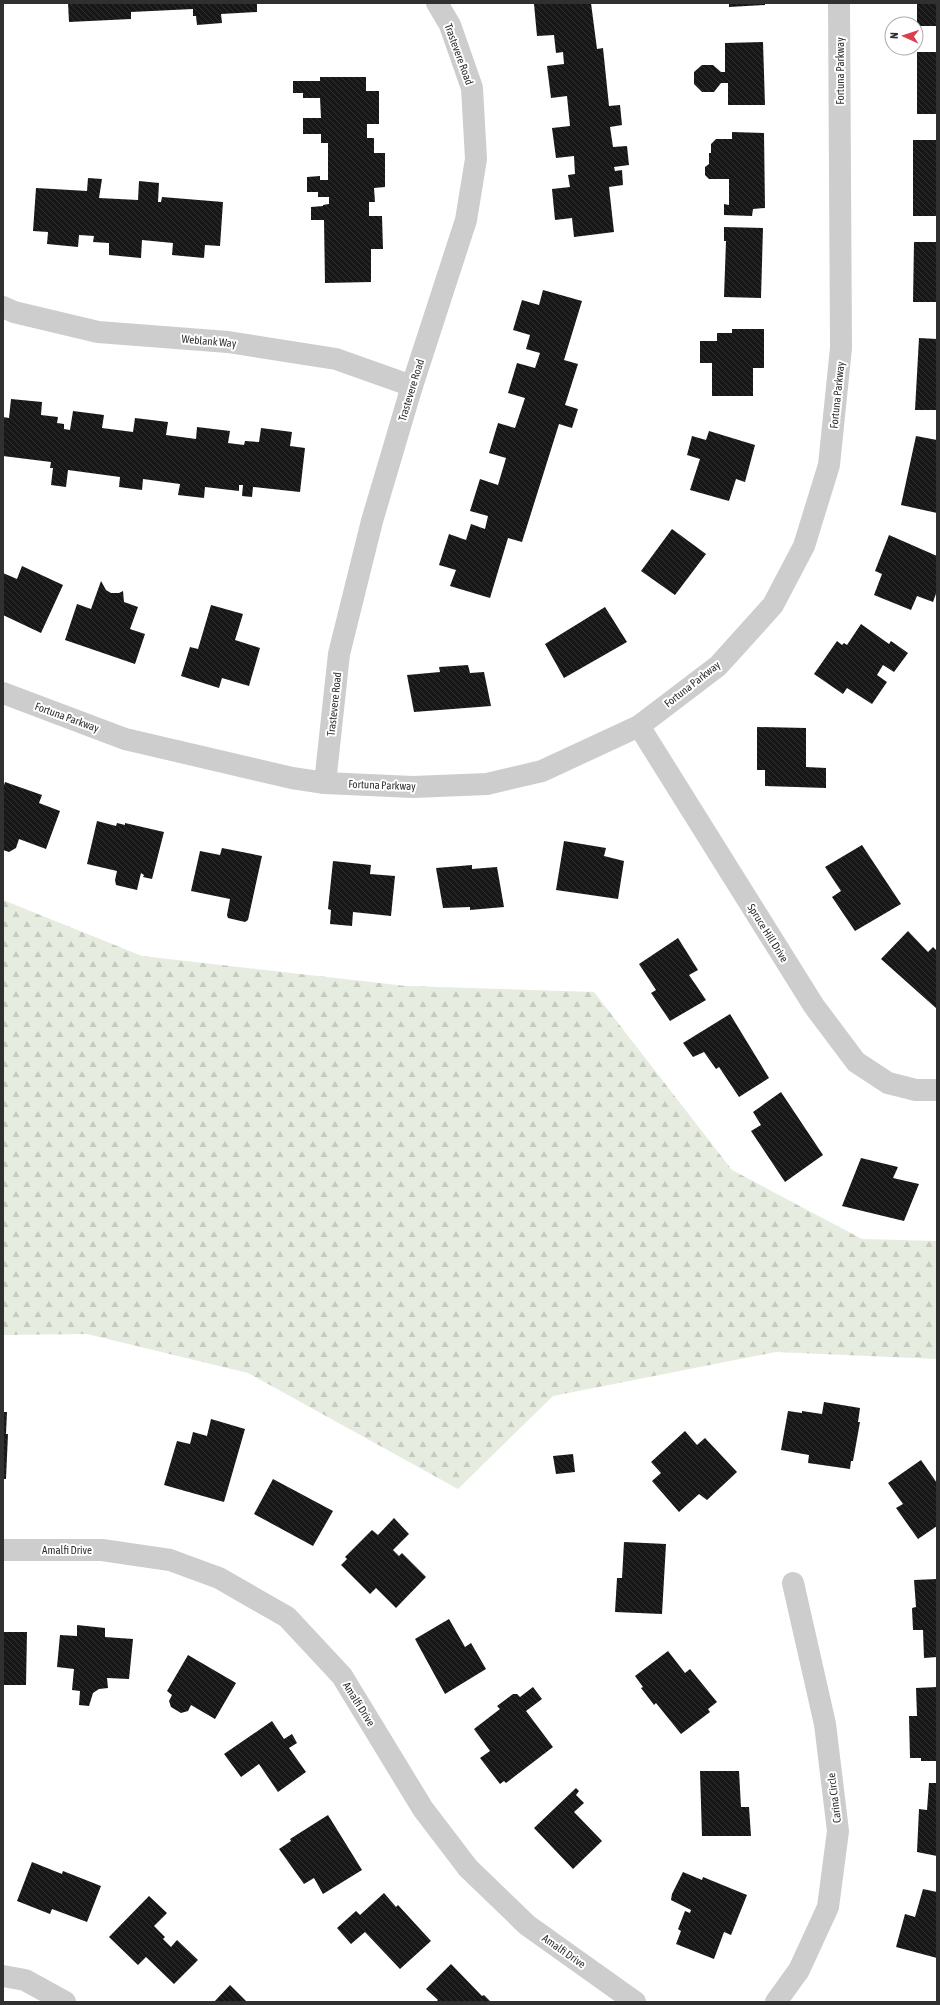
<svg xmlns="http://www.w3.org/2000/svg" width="940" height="2005" font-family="'Asap Condensed',sans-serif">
  <defs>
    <pattern id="forest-firs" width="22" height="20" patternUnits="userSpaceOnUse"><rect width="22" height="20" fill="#e6ecdf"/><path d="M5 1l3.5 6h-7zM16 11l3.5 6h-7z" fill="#c6cbc0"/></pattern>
    <pattern id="building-back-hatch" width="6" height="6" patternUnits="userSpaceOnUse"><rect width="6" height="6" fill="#171717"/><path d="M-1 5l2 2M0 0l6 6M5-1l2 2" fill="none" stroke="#303030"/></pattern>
  </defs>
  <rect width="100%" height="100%" fill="#fff"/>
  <path fill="url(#forest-firs)" d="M 3,900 L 142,956 L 406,986 L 594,992 L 732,1170 L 862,1239 L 937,1241 L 937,1359 L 776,1352 L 553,1396 L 458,1489 L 248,1373 L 87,1334 L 3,1335 Z"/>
  <g fill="url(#building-back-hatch)">
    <path d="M 68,3 L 257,3 L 257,12 L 221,14 L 222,23 L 197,25 L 196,16 L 193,16 L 193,9 L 131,12 L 131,19 L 69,22 Z"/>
    <path d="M 591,3 L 597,49 L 603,48 L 609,106 L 620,105 L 622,125 L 610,127 L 613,147 L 627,146 L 629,165 L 614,167 L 615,171 L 622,170 L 623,185 L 609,187 L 614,232 L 574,237 L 572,218 L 555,220 L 552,189 L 570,187 L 568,175 L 575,174 L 574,156 L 556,158 L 552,128 L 570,126 L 567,96 L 551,98 L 547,66 L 564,64 L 563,52 L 556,53 L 554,35 L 537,36 L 534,4 Z"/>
    <path d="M 729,3 L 765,3 L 765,5 L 729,7 Z"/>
    <rect x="917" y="3" width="20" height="23"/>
    <path d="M 763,42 L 765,105 L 728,105 L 728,83 L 721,83 L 714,92 L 702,92 L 694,84 L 694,72 L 702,65 L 713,65 L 721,72 L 725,72 L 725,43 Z"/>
    <rect x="917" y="52" width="20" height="62"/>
    <path d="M 320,77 L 366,77 L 366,91 L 379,91 L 379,124 L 367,124 L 367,138 L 374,138 L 374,153 L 385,153 L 385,187 L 374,188 L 375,202 L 369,202 L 369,216 L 382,216 L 383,249 L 371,249 L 371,282 L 325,283 L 324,220 L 311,220 L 311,207 L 323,206 L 323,205 L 329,204 L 329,197 L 318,197 L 318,192 L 307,192 L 307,177 L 320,176 L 320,180 L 328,180 L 328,143 L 321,143 L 321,134 L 303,134 L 303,118 L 321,118 L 320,98 L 303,98 L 303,93 L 293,93 L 293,81 L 320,81 Z"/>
    <path d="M 732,132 L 764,133 L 765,208 L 753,209 L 752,216 L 724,215 L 724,204 L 729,205 L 729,179 L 709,179 L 705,175 L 705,167 L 709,164 L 709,153 L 711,153 L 711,144 L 716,139 L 732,139 Z"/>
    <rect x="913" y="140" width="24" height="76"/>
    <path d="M 88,178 L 102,179 L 99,198 L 138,200 L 139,181 L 159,183 L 158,202 L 161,202 L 162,197 L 223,202 L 220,246 L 205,245 L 204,258 L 172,255 L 173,243 L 142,240 L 141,258 L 109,255 L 109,243 L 93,242 L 94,236 L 79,235 L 78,247 L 47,244 L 48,232 L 33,231 L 36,188 L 87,191 Z"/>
    <path d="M 724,227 L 763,228 L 761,298 L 724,297 L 726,241 L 724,241 Z"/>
    <path d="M 914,242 L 937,242 L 937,302 L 913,302 Z"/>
    <path d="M 543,290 L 582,301 L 564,360 L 578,364 L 565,405 L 578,409 L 572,428 L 559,424 L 522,542 L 508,538 L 490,598 L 450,586 L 456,570 L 439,565 L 449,534 L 466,540 L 471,524 L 485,529 L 488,516 L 470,511 L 480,479 L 498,485 L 506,458 L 489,453 L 498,423 L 515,428 L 525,398 L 508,393 L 517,363 L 535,368 L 540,353 L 526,349 L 530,335 L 513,330 L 522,300 L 539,305 Z"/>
    <path d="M 732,329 L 764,329 L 764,368 L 753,368 L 753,396 L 712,396 L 712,363 L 700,363 L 700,341 L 717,341 L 717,333 L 732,333 Z"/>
    <path d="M 919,338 L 937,339 L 937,410 L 915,410 Z"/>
    <path d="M 11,399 L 42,402 L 41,415 L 58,417 L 57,423 L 64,424 L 64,429 L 70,430 L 73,411 L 104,415 L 102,428 L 133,432 L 135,418 L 168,422 L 166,435 L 196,439 L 197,427 L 230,431 L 228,443 L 244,445 L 245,441 L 259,442 L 261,428 L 292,432 L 290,446 L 305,448 L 300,492 L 253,487 L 252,497 L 242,496 L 243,485 L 239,485 L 239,491 L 205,487 L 204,498 L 178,495 L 180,484 L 143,479 L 142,490 L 119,487 L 120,477 L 68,470 L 66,487 L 51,485 L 53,468 L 50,468 L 51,462 L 3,456 L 3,417 L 9,418 Z"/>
    <path d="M 709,431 L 755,445 L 745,482 L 736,479 L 729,501 L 690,490 L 700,459 L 687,455 L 692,436 L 706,440 Z"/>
    <path d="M 916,436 L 937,440 L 937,513 L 901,505 Z"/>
    <path d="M 672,529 L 706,554 L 675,595 L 641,571 Z"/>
    <path d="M 889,535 L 937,556 L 937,591 L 933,602 L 917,596 L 911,610 L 874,595 L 882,574 L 875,571 Z"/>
    <path d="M 22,566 L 63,585 L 41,633 L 3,615 L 3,573 L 17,579 Z"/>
    <path d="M 101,581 L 106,590 L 111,593 L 119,593 L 123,591 L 124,602 L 138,607 L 130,629 L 145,634 L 135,664 L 65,640 L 77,604 L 91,609 Z"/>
    <path d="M 211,605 L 243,614 L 235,640 L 260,648 L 249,686 L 222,678 L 219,688 L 181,676 L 190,647 L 198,649 Z"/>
    <path d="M 605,607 L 627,642 L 564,678 L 545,644 Z"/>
    <path d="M 861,624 L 889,644 L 891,641 L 908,653 L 894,672 L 883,665 L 877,675 L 887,682 L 872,704 L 847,688 L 843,694 L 814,674 L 837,641 L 842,645 L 844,643 L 847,645 Z"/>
    <path d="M 468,665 L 470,673 L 484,672 L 491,706 L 414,712 L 407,675 L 440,672 L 439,667 Z"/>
    <path d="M 757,727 L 806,728 L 806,767 L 826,768 L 826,788 L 765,786 L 765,770 L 757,770 Z"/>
    <path d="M 5,782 L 42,795 L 39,803 L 60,811 L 46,849 L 19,839 L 16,848 L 9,852 L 3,850 L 3,788 Z"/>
    <path d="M 97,821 L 116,826 L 117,823 L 125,825 L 125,823 L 164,832 L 152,879 L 143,877 L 144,875 L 141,873 L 137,890 L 116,885 L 115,880 L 117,871 L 87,864 Z"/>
    <path d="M 564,841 L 606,848 L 604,856 L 624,861 L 618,899 L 556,890 Z"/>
    <path d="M 862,845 L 901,904 L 855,931 L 832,897 L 841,891 L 825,867 Z"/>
    <path d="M 222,848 L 262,856 L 248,920 L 245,922 L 228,918 L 227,915 L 230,899 L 191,891 L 200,851 L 220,855 Z"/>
    <path d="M 333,861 L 371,865 L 370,874 L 395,876 L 391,916 L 353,912 L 352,926 L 330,924 L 331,910 L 328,909 Z"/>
    <path d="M 472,865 L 472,869 L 497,867 L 504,907 L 470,910 L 470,907 L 443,908 L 436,868 Z"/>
    <path d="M 908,931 L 928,952 L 933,947 L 937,951 L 937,1009 L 881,959 Z"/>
    <path d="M 678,938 L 698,970 L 689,975 L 706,1000 L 670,1021 L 651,993 L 656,990 L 639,964 Z"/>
    <path d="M 730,1014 L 769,1078 L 739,1097 L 719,1067 L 716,1069 L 704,1052 L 693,1057 L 683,1043 Z"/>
    <path d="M 781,1092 L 823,1155 L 785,1182 L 751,1131 L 761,1125 L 753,1112 Z"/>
    <path d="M 861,1158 L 898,1167 L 893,1178 L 919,1184 L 904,1221 L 842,1206 Z"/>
    <path d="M 824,1402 L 860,1408 L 858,1422 L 860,1422 L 853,1461 L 851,1461 L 850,1469 L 808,1463 L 809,1455 L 781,1450 L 788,1411 L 802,1413 L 802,1411 L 822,1414 Z"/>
    <path d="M 3,1412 L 7,1412 L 6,1434 L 8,1434 L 6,1479 L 3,1479 Z"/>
    <path d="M 211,1419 L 245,1429 L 224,1502 L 164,1485 L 177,1441 L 190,1444 L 193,1432 L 207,1436 Z"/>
    <path d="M 685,1431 L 697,1445 L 705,1438 L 737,1472 L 707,1500 L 699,1494 L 679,1512 L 652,1481 L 661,1473 L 651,1462 Z"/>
    <path d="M 573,1454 L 575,1472 L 556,1474 L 553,1456 Z"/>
    <path d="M 921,1460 L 937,1483 L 937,1526 L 918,1539 L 896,1508 L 903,1504 L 888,1483 Z"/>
    <path d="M 273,1479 L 333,1511 L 313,1546 L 254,1514 Z"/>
    <path d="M 394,1518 L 409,1534 L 393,1550 L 399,1556 L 402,1553 L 426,1577 L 396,1608 L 376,1588 L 370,1594 L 341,1565 L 347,1559 L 345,1557 L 372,1530 L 378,1535 Z"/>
    <path d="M 624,1542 L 666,1544 L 662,1614 L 615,1612 L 617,1578 L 622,1578 Z"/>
    <path d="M 937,1579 L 937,1657 L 924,1658 L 923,1630 L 913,1630 L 912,1608 L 916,1607 L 914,1580 Z"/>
    <path d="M 449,1619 L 465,1647 L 471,1643 L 486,1669 L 445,1694 L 415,1639 Z"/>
    <path d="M 77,1625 L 105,1628 L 105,1637 L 133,1639 L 129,1679 L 107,1678 L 108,1688 L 99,1689 L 93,1693 L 89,1706 L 79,1705 L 80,1691 L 72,1690 L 74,1669 L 57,1667 L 60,1635 L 77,1636 Z"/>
    <path d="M 3,1632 L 27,1632 L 26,1685 L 3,1685 Z"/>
    <path d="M 668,1651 L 685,1673 L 690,1669 L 717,1702 L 708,1709 L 710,1712 L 681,1734 L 656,1703 L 654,1705 L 641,1688 L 643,1687 L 635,1676 Z"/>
    <path d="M 188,1655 L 236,1683 L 215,1719 L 191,1705 L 188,1711 L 181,1713 L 171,1707 L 169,1701 L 172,1695 L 167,1691 Z"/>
    <path d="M 533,1687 L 542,1699 L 526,1711 L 553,1747 L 506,1783 L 504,1781 L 500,1784 L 480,1758 L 490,1751 L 474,1729 L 500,1709 L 497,1706 L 513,1694 L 517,1694 L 520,1697 Z"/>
    <path d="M 937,1687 L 937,1761 L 921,1761 L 921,1758 L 910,1758 L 909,1716 L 917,1716 L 916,1688 Z"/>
    <path d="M 272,1721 L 284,1739 L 292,1734 L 297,1743 L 289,1748 L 306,1772 L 278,1792 L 259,1764 L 241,1777 L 224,1754 Z"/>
    <path d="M 700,1771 L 739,1771 L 741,1807 L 749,1807 L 751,1836 L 702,1836 Z"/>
    <path d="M 929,1783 L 937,1783 L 937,1856 L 917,1852 L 919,1809 L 927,1810 Z"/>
    <path d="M 576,1788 L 579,1791 L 576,1795 L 584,1803 L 574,1812 L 602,1841 L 573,1869 L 534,1828 Z"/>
    <path d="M 328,1815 L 362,1870 L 323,1894 L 314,1878 L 304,1884 L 279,1849 L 291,1841 L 290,1839 Z"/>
    <path d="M 32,1862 L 62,1874 L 63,1871 L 101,1886 L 87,1922 L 52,1909 L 50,1914 L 17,1901 Z"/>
    <path d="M 683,1872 L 702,1880 L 703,1877 L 747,1895 L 731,1935 L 724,1932 L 714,1959 L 676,1944 L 681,1931 L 678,1929 L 685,1911 L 690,1913 L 691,1910 L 671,1900 L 672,1894 Z"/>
    <path d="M 923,1889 L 937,1892 L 937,1958 L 896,1947 L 905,1914 L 915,1917 Z"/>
    <path d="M 384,1893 L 396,1907 L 398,1905 L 431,1941 L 400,1969 L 365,1932 L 351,1944 L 337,1928 L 356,1911 L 360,1915 Z"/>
    <path d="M 149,1896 L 167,1913 L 154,1926 L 165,1937 L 163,1939 L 171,1947 L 177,1940 L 198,1960 L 174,1984 L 146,1957 L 138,1965 L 109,1937 Z"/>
    <path d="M 451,1964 L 482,1996 L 484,1995 L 491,2002 L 436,2002 L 438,2000 L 426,1989 Z"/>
    <path d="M 230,1985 L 247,2002 L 214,2002 Z"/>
  </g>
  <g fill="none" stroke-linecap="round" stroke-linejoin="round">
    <g stroke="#cdcdcd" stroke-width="22">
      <path d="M 3,307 L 14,312 L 98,332 L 228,342 L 336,359 L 412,386"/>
      <path d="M 3,693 L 125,739 L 292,778 L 325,783 L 413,787 L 487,784 L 542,771 L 639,726 L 718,666 L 773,605 L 804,546 L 829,465 L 841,348 L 839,3"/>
      <path d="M 639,726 L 814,1006 L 856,1062 L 888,1083 L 916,1090 L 937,1090"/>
      <path d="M 325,783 L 339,654 L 372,521 L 412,386 L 466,220 L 476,159 L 472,88 L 450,25 L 437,3"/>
      <path d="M 3,1550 L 102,1550 L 170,1560 L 219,1578 L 287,1617 L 342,1676 L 423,1809 L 468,1868 L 527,1925 L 635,2002"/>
      <path d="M 3,1976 L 25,1980 L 65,2002"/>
      <path d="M 776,2002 L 799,1970 L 828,1907 L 838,1831 L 825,1724 L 793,1583"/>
    </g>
  </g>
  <g text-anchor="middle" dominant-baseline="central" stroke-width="4" stroke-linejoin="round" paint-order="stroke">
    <g font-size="11" fill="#303030" stroke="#fff">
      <text transform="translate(459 54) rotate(70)">Trastevere Road</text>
      <text transform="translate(840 71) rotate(-90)">Fortuna Parkway</text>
      <text transform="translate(209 341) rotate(5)">Weblank Way</text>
      <text transform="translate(411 390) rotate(-73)">Trastevere Road</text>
      <text transform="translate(837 395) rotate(-84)">Fortuna Parkway</text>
      <text transform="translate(692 684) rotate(-38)">Fortuna Parkway</text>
      <text transform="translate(334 704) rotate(-84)">Trastevere Road</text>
      <text transform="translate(67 717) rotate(20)">Fortuna Parkway</text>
      <text transform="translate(382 785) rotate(2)">Fortuna Parkway</text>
      <text transform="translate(768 933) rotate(58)">Spruce Hill Drive</text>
      <text x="67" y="1550">Amalfi Drive</text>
      <text transform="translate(359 1704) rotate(58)">Amalfi Drive</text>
      <text transform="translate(834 1798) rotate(-97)">Carina Circle</text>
      <text transform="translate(564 1951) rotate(35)">Amalfi Drive</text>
    </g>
  </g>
  <rect width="940" height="2005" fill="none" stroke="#303030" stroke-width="8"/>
  <g transform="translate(904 36) rotate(273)"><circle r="19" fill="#ffffff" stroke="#acacac"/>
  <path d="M0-3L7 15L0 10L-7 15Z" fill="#da3f50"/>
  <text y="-6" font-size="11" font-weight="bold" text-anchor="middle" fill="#303030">N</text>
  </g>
</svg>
